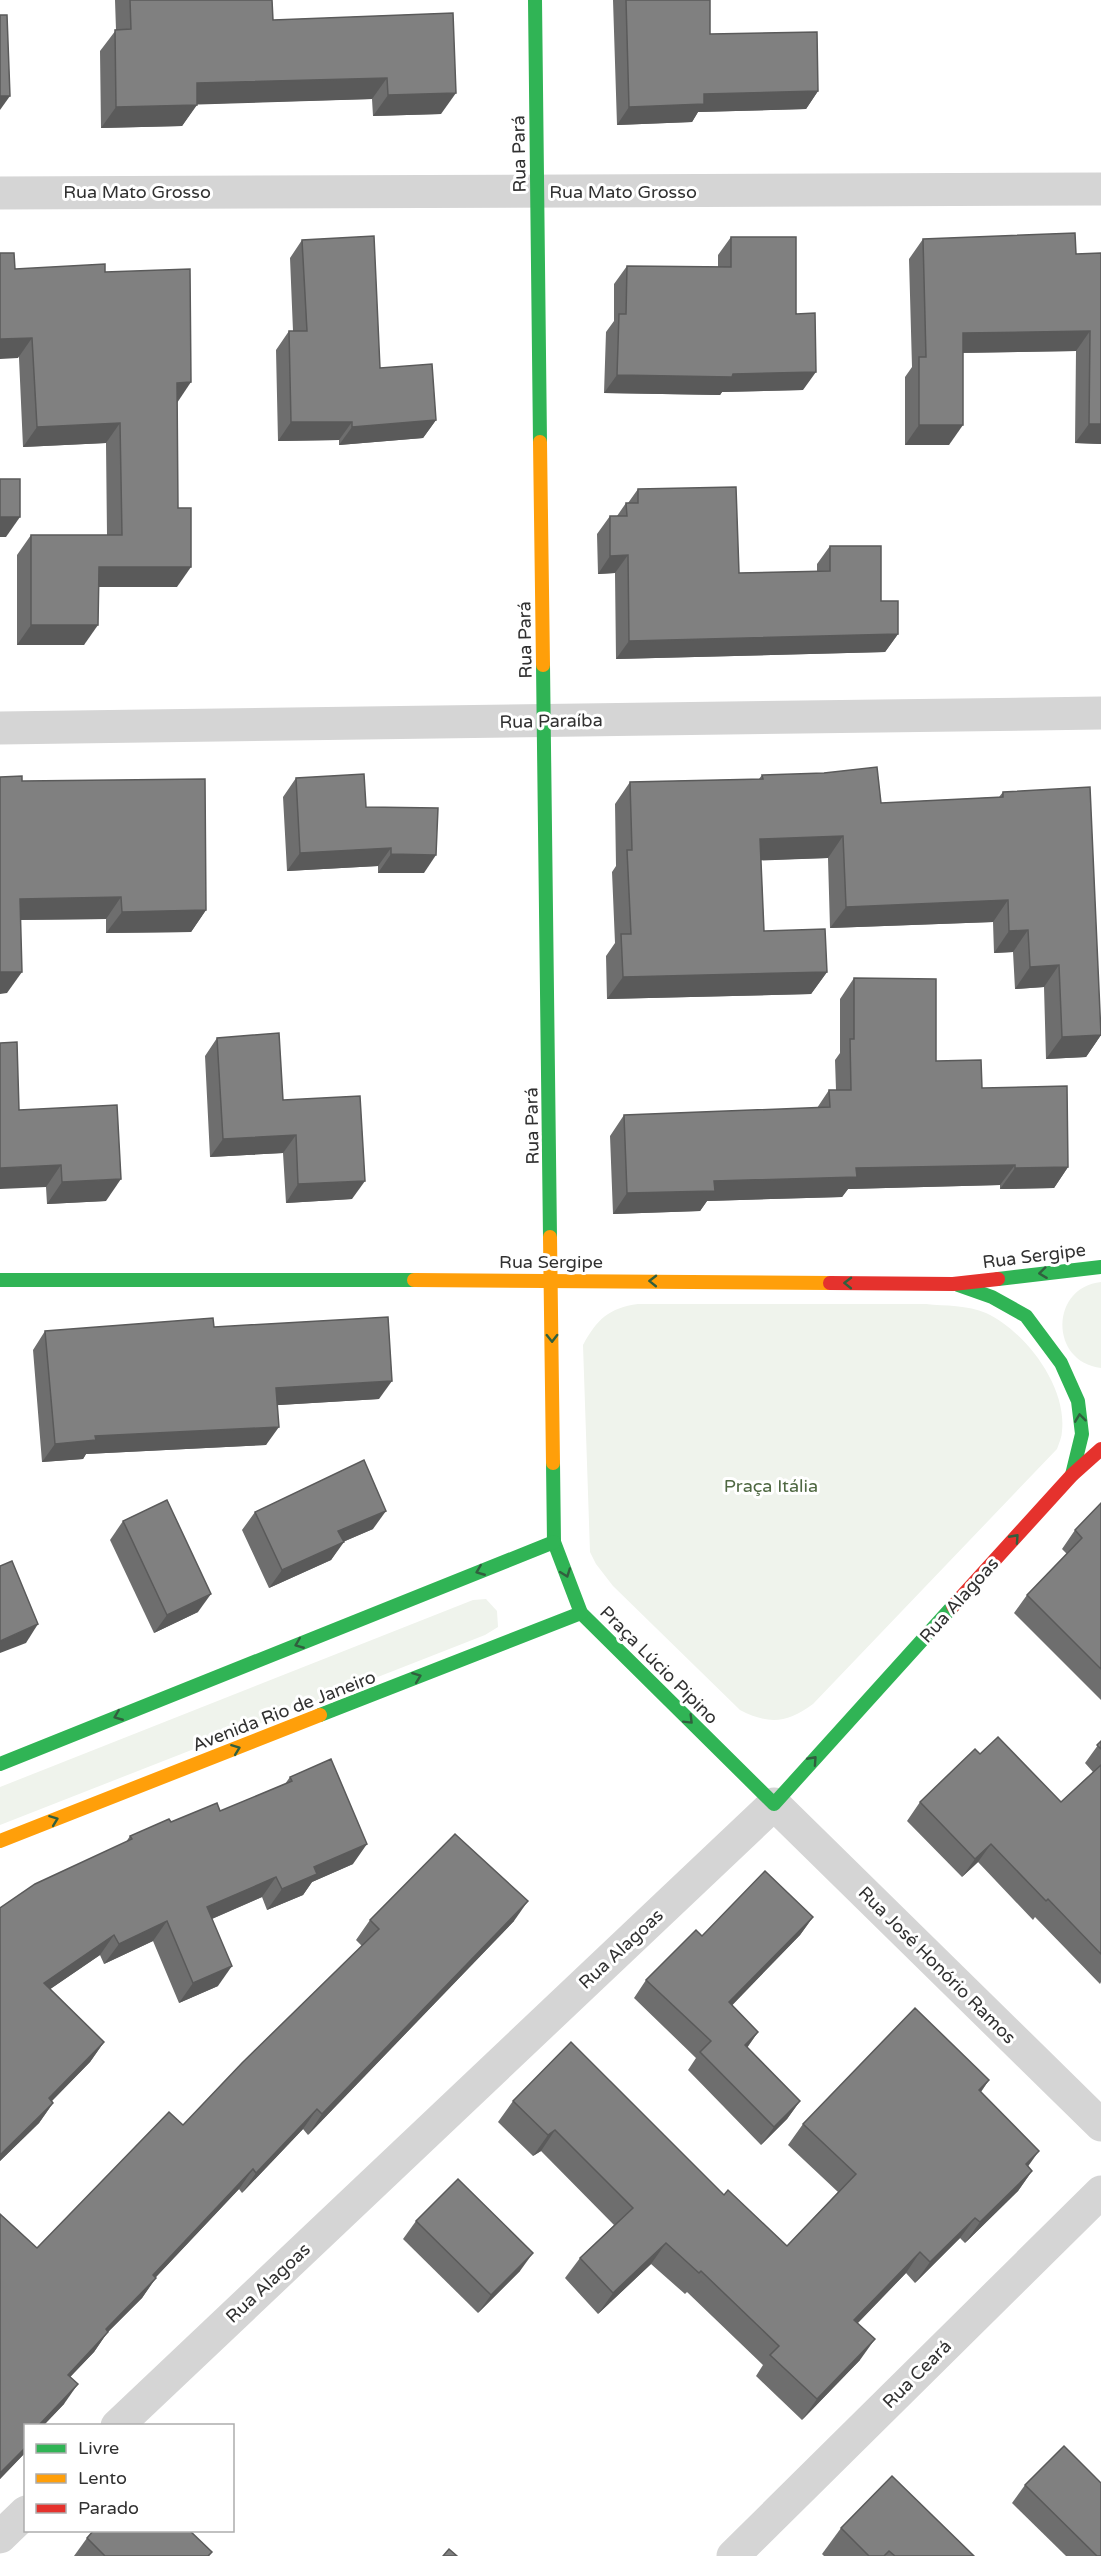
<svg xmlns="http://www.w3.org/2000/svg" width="1101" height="2556" font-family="'Varela Round',sans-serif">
  <rect width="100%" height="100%" fill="#fff"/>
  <g fill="#eff3ec">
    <path d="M 1101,1282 L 1101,1368 C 1049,1362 1050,1287 1101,1282 Z"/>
    <path d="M 638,1304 L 926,1304 C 945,1306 968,1305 986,1313 C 1025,1331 1067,1386 1062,1431 C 1062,1437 1059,1443 1057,1449 L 813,1704 C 787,1723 769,1725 740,1710 L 613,1586 L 596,1564 L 590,1552 L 583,1345 C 597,1319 609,1308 638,1304 Z"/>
    <path d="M 486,1599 L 497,1611 L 498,1627 L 485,1635 L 0,1825 L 0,1787 L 473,1600 Z"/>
  </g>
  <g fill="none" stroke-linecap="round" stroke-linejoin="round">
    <g stroke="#d5d5d5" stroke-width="33">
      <path d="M 0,193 L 1101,189"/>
      <path d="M 0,728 L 1101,713"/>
      <path d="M 117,2426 L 774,1804 L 1101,2125"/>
      <path d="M 0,2537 L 26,2512"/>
      <path d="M 733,2556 L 1101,2192"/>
    </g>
    <g stroke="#30b455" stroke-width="14">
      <path d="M 535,0 L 540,442"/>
      <path d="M 543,665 L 550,1237"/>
      <path d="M 998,1279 L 1101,1267"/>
      <path d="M 0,1280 L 414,1280"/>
      <path d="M 958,1285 L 992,1297 L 1026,1316 L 1061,1363 L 1078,1401 L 1082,1434 L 1072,1475"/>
      <path d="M 553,1463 L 554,1542 L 581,1613 L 774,1804 L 953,1606"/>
      <path d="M 320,1715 L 581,1613"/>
      <path d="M 0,1764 L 554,1542"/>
    </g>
    <g stroke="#ff9f0a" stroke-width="14">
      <path d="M 540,442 L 543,665"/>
      <path d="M 550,1237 L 553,1463"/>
      <path d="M 414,1280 L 830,1283"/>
      <path d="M 0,1841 L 320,1715"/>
    </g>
    <g stroke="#e5322d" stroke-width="14">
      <path d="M 830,1283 L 953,1284 L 998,1279"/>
      <path d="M 953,1606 L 1072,1475 L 1101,1449"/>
    </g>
  </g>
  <g fill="#6e6e6e">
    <path d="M 115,0 L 272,0 L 273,20 L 453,13 L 441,114 L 373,116 L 372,99 L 197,104 L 182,126 L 101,128 L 100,51 L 116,30 Z"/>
    <path d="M 613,0 L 710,0 L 710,34 L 818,91 L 806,109 L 698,112 L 692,122 L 617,125 Z"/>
    <path d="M 731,237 L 796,314 L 803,390 L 722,392 L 720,395 L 604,393 L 606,332 L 614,321 L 614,284 L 627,266 L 718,267 L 718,255 Z"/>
    <path d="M 923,239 L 1076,254 L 1101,253 L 1101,444 L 1075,443 L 1076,351 L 963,353 L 949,445 L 905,445 L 905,377 L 912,367 L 909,259 Z"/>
    <path d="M 302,240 L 380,368 L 436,420 L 423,438 L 339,445 L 339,440 L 278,441 L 276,350 L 289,331 L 293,331 L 290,258 Z"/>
    <path d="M 15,269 L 105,272 L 177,403 L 177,587 L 99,587 L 84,645 L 17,645 L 17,555 L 31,535 L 107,535 L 106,443 L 23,447 Z"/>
    <path d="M 638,489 L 739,573 L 817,571 L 817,564 L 830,546 L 881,601 L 898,634 L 885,652 L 616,659 L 615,573 L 598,574 L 597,534 L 610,516 L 617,516 L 626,503 L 628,503 Z"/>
    <path d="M 762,775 L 881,803 L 999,797 L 1003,792 L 1101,1035 L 1086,1057 L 1046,1059 L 1044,987 L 1015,989 L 1013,952 L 994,953 L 993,922 L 830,928 L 828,858 L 761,860 L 764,931 L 827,972 L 811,994 L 607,999 L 606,956 L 615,943 L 612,872 L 616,866 L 615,804 L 630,782 L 759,779 Z"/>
    <path d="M 296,778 L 366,807 L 424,873 L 378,873 L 378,866 L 287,871 L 283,797 Z"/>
    <path d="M 22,781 L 206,910 L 191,932 L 106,933 L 106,919 L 21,920 L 7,993 Z"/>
    <path d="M 854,978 L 936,1061 L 982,1088 L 1068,1167 L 1054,1188 L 1000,1189 L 1000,1185 L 848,1189 L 842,1197 L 707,1201 L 700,1211 L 613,1214 L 610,1136 L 624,1115 L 817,1108 L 829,1090 L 836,1090 L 835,1060 L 840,1053 L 840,999 Z"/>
    <path d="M 217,1038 L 352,1199 L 286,1203 L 283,1153 L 210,1157 L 205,1056 Z"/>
    <path d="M 19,1110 L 106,1201 L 47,1204 L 46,1187 Z"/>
    <path d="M 214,1327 L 379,1399 L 278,1405 L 266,1445 L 86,1454 L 83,1459 L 42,1462 L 33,1350 L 45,1331 Z"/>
    <path d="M 1101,1503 L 1101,1700 L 1014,1613 L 1027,1595 L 1067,1554 L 1062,1549 L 1075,1530 Z"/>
    <path d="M 255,1512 L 373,1529 L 343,1542 L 331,1560 L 269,1588 L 242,1530 Z"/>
    <path d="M 123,1521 L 198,1612 L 154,1633 L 110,1540 Z"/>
    <path d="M 1101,1741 L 1101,1982 L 1100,1984 L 1035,1917 L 1033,1920 L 978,1862 L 962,1877 L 907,1821 L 920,1802 L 980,1754 L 1061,1802 L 1093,1772 L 1085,1763 Z"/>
    <path d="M 290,1777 L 353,1864 L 312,1882 L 303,1895 L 267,1910 L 262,1897 L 212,1919 L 218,1986 L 179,2003 L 153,1941 L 104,1964 L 100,1955 L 50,1989 L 104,2042 L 90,2062 L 52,2101 L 53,2103 L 39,2123 L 0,2161 L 0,1908 L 126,1842 L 130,1836 L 171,1822 L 220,1811 L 285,1784 Z"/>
    <path d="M 813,1917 L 800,1935 L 732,2005 L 758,2032 L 747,2048 L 800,2101 L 787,2119 L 761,2145 L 688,2070 L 696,2058 L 634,1998 L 646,1980 L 702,1936 Z"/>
    <path d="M 370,1920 L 514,1921 L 308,2135 L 303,2129 L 242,2193 L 239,2189 L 156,2277 L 142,2298 L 107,2333 L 94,2352 L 70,2377 L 64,2404 L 43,2426 L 26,2426 L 26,2452 L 0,2479 L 0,2214 L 37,2248 L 183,2125 L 362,1946 L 356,1940 Z"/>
    <path d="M 989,2080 L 981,2092 L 1028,2166 L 1032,2171 L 1018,2191 L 965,2243 L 960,2238 L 915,2283 L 906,2273 L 858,2323 L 860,2360 L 802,2420 L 756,2376 L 763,2365 L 687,2292 L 685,2294 L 651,2264 L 598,2314 L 565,2278 L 580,2258 L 614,2225 L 541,2151 L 533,2156 L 498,2122 L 513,2101 L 724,2195 L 787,2246 L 838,2192 L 788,2145 L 803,2124 Z"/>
    <path d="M 416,2221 L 520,2271 L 478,2313 L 403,2239 Z"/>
    <path d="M 1025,2485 L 1101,2556 L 1066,2556 L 1012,2503 Z"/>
    <path d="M 841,2528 L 974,2556 L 824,2556 L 822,2554 Z"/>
    <path d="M 87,2538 L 212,2552 L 209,2556 L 74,2556 Z"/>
  </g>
  <g fill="#5a5a5a">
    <path d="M 387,78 L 372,99 L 182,105 L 197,83 Z"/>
    <path d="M 818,91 L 806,109 L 698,112 L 692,122 L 617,125 L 629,107 L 704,94 Z"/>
    <path d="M 456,93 L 441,114 L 373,116 L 388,95 Z"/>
    <path d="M 0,96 L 10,96 L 0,110 Z"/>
    <path d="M 197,105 L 182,126 L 101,128 L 116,107 Z"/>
    <path d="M 1090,331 L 1076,351 L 949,353 L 963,333 Z"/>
    <path d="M 32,338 L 18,358 L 0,359 L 0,339 Z"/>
    <path d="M 816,372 L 803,390 L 722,392 L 720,395 L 604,393 L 617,375 Z"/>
    <path d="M 191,382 L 177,403 L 177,383 Z"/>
    <path d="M 436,420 L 423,438 L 339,445 L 352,427 Z"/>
    <path d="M 291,422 L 352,422 L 339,440 L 278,441 Z"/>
    <path d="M 120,423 L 106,443 L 23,447 L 37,427 Z"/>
    <path d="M 1089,424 L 1101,424 L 1101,444 L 1075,443 Z"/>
    <path d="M 919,425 L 963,425 L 949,445 L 905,445 Z"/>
    <path d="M 0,517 L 20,517 L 6,537 L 0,537 Z"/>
    <path d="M 628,555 L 615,573 L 598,574 L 610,556 Z"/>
    <path d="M 99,567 L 191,567 L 177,587 L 85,587 Z"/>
    <path d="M 31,625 L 98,625 L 84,645 L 17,645 Z"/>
    <path d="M 898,634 L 885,652 L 616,659 L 629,641 Z"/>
    <path d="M 843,836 L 828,858 L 745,861 L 760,839 Z"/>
    <path d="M 391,848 L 378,866 L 287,871 L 300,853 Z"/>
    <path d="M 391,854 L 436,855 L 424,873 L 378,873 Z"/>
    <path d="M 121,897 L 106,919 L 5,920 L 20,899 Z"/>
    <path d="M 1008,900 L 993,922 L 830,928 L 846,907 Z"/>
    <path d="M 206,910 L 191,932 L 106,933 L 122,912 Z"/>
    <path d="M 1028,930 L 1013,952 L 994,953 L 1009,931 Z"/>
    <path d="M 1059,965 L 1044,987 L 1015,989 L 1030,967 Z"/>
    <path d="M 0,972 L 22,972 L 7,993 L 0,994 Z"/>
    <path d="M 827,972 L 811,994 L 607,999 L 623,977 Z"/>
    <path d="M 1101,1035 L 1086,1057 L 1046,1059 L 1062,1037 Z"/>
    <path d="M 296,1135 L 283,1153 L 210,1157 L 223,1139 Z"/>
    <path d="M 61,1165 L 46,1187 L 0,1189 L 0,1168 Z"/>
    <path d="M 1015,1165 L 1000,1185 L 848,1189 L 842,1197 L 707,1201 L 700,1211 L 613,1214 L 627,1193 L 714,1181 L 856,1168 Z"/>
    <path d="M 1068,1167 L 1054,1188 L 1000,1189 L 1015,1168 Z"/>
    <path d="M 121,1179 L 106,1201 L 47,1204 L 62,1182 Z"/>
    <path d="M 365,1181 L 352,1199 L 286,1203 L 298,1184 Z"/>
    <path d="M 392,1381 L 379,1399 L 263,1406 L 276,1388 Z"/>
    <path d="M 279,1427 L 266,1445 L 86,1454 L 83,1459 L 42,1462 L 55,1444 L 95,1436 Z"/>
    <path d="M 386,1511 L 373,1529 L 326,1549 L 338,1531 Z"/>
    <path d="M 344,1542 L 331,1560 L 269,1588 L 282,1570 Z"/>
    <path d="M 211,1594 L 198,1612 L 154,1633 L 167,1615 Z"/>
    <path d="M 38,1624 L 26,1643 L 0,1653 L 0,1641 Z"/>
    <path d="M 367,1844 L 353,1864 L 312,1882 L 303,1895 L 267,1910 L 282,1889 L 314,1867 Z"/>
    <path d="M 991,1844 L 978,1862 L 962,1877 L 975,1859 Z"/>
    <path d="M 276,1877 L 262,1897 L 193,1927 L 207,1907 Z"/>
    <path d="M 528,1901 L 514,1921 L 308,2135 L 322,2114 Z"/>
    <path d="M 813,1917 L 800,1935 L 717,2021 L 729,2002 Z"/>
    <path d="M 167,1921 L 153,1941 L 104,1964 L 119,1944 Z"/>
    <path d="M 114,1935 L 100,1955 L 30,2003 L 44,1983 Z"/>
    <path d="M 232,1966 L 218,1986 L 179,2003 L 193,1983 Z"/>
    <path d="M 758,2032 L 745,2050 L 745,2045 Z"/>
    <path d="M 104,2042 L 90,2062 L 35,2118 L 49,2098 Z"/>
    <path d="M 989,2080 L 974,2101 L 979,2090 Z"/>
    <path d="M 800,2101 L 787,2119 L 761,2145 L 774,2127 Z"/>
    <path d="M 53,2103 L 39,2123 L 0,2161 L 0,2155 Z"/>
    <path d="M 317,2109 L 303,2129 L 242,2193 L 256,2173 Z"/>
    <path d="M 555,2130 L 541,2151 L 533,2156 L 548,2135 Z"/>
    <path d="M 1039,2151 L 1024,2172 L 1026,2164 Z"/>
    <path d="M 253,2169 L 239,2189 L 139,2295 L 153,2275 Z"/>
    <path d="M 1032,2171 L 1018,2191 L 965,2243 L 980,2222 Z"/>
    <path d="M 975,2218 L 960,2238 L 915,2283 L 930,2262 Z"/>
    <path d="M 666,2243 L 651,2264 L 598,2314 L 613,2293 Z"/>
    <path d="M 920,2252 L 906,2273 L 840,2341 L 854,2320 Z"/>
    <path d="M 533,2253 L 520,2271 L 478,2313 L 491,2295 Z"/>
    <path d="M 156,2278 L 142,2298 L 107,2333 L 94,2352 L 53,2395 L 68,2375 L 106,2329 Z"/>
    <path d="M 875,2339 L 860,2360 L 802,2420 L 817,2399 Z"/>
    <path d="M 78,2384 L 64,2404 L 43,2426 L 38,2426 Z"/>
    <path d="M 26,2447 L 26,2452 L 23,2455 L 0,2479 L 0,2473 Z"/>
  </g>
  <g fill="#808080" stroke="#5a5a5a" stroke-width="1.5">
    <path d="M 130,0 L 272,0 L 273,20 L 453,13 L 456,93 L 388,95 L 387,78 L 197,83 L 197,105 L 116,107 L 115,30 L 131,29 Z"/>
    <path d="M 626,0 L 710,0 L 710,34 L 817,32 L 818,91 L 704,94 L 704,104 L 629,107 Z"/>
    <path d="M 0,15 L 7,15 L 10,96 L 0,96 Z"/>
    <path d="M 1075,233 L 1076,254 L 1101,253 L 1101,424 L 1089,424 L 1090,331 L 963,333 L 963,425 L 919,425 L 919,357 L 926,357 L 923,239 Z"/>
    <path d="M 374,236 L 380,368 L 432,364 L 436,420 L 352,427 L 352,422 L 291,422 L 289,331 L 307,331 L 302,240 Z"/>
    <path d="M 731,237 L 796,237 L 796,314 L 815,313 L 816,372 L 733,374 L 732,377 L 617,375 L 619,314 L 626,314 L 627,266 L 731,267 Z"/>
    <path d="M 0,253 L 14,253 L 15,269 L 105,264 L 105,272 L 190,269 L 191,382 L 177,383 L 178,508 L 191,508 L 191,567 L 99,567 L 98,625 L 31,625 L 31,535 L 122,535 L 120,423 L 37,427 L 32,338 L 0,339 Z"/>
    <rect x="0" y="479" width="20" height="38"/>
    <path d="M 736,487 L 739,573 L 830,571 L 830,546 L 881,546 L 881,601 L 898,601 L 898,634 L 629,641 L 628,555 L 610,556 L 610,516 L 627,516 L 626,503 L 638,503 L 638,489 Z"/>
    <path d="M 877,767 L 881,803 L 1003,797 L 1003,792 L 1090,787 L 1101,1035 L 1062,1037 L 1059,965 L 1030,967 L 1028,930 L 1009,931 L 1008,900 L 846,907 L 843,836 L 760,839 L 764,931 L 825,929 L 827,972 L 623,977 L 621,934 L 631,934 L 627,850 L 632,850 L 630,782 L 763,779 L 762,775 L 824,773 Z"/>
    <path d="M 364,774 L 366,807 L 438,808 L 436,855 L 391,854 L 391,848 L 300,853 L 296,778 Z"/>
    <path d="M 22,776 L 22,781 L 205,779 L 206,910 L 122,912 L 121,897 L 20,899 L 22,972 L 0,972 L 0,777 Z"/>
    <path d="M 854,978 L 936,979 L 936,1061 L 981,1060 L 982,1088 L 1067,1086 L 1068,1167 L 1015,1168 L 1015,1165 L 856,1168 L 857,1177 L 714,1181 L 715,1191 L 627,1193 L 624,1115 L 830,1107 L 829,1090 L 851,1090 L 850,1039 L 854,1039 Z"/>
    <path d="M 279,1033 L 283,1100 L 360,1096 L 365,1181 L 298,1184 L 296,1135 L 223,1139 L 217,1038 Z"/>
    <path d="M 17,1042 L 19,1110 L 117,1105 L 121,1179 L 62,1182 L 61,1165 L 0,1168 L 0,1043 Z"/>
    <path d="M 388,1317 L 392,1381 L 276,1388 L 279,1427 L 95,1436 L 96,1440 L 55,1444 L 45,1331 L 213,1318 L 214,1327 Z"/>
    <path d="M 364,1460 L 386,1511 L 338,1531 L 344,1542 L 282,1570 L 255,1512 Z"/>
    <path d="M 167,1500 L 211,1594 L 167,1615 L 123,1521 Z"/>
    <path d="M 1101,1503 L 1101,1669 L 1027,1595 L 1082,1538 L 1075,1530 Z"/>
    <path d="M 12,1561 L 38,1624 L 0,1641 L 0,1566 Z"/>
    <path d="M 998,1737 L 1061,1802 L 1101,1765 L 1101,1954 L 1048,1899 L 1046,1901 L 991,1844 L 975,1859 L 920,1802 L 975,1749 L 980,1754 Z"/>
    <path d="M 1101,1741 L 1101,1749 L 1097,1745 Z"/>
    <path d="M 331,1759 L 367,1844 L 314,1867 L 317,1874 L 282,1889 L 276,1877 L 207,1907 L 232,1966 L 193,1983 L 167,1921 L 119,1944 L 114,1935 L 44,1983 L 104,2042 L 49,2098 L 53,2103 L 0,2155 L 0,1908 L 35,1884 L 132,1839 L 130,1836 L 169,1819 L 171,1822 L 217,1803 L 220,1811 L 292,1781 L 290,1777 Z"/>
    <path d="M 455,1834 L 528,1901 L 322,2114 L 317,2109 L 256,2173 L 253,2169 L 153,2275 L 156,2278 L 106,2329 L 108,2332 L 68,2375 L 78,2384 L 38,2426 L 26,2426 L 26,2447 L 0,2473 L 0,2214 L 37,2248 L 169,2112 L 183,2125 L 242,2063 L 379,1929 L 370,1920 Z"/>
    <path d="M 765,1871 L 813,1917 L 729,2002 L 758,2032 L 745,2045 L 800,2101 L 774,2127 L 700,2052 L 711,2041 L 646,1980 L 696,1930 L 702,1936 Z"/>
    <path d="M 915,2008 L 989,2080 L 979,2090 L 1039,2151 L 1026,2164 L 1032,2171 L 980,2222 L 975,2218 L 930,2262 L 920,2252 L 854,2320 L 875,2339 L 817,2399 L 770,2355 L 779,2346 L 701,2271 L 699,2273 L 666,2243 L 613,2293 L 580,2258 L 633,2208 L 555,2130 L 548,2135 L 513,2101 L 571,2042 L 724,2195 L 728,2190 L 787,2246 L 856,2174 L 803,2124 Z"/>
    <path d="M 458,2179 L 533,2253 L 491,2295 L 416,2221 Z"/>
    <path d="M 1064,2446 L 1101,2483 L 1101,2556 L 1097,2556 L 1025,2485 Z"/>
    <path d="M 892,2476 L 974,2556 L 895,2556 L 889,2551 L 884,2556 L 869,2556 L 841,2528 Z"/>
    <path d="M 94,2530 L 189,2530 L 212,2552 L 208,2556 L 105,2556 L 87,2538 Z"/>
    <path d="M 449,2549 L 457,2556 L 443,2556 Z"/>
  </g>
  <defs><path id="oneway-chevron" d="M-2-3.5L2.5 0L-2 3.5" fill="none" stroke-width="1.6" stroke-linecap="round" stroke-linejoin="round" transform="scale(1.5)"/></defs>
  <g stroke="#315f3e">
    <use href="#oneway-chevron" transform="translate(1043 1273) rotate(173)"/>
    <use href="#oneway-chevron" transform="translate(653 1281) rotate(-179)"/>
    <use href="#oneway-chevron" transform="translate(848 1283) rotate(-179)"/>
    <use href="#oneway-chevron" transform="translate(552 1338) rotate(89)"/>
    <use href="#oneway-chevron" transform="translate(1080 1418) rotate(-97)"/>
    <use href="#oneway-chevron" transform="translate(1015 1538) rotate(-48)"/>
    <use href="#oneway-chevron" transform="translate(480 1571) rotate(158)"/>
    <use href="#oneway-chevron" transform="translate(566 1573) rotate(70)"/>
    <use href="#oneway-chevron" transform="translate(299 1644) rotate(158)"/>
    <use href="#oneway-chevron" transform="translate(417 1677) rotate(-21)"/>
    <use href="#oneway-chevron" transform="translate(118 1716) rotate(158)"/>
    <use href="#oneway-chevron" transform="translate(689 1720) rotate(45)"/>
    <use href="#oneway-chevron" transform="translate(236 1749) rotate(-21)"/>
    <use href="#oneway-chevron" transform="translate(813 1760) rotate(-48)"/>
    <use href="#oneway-chevron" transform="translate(54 1820) rotate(-21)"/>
  </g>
  <g text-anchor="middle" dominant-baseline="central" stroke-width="6" stroke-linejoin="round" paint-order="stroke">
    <g font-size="18" fill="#313131" stroke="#fff">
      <text transform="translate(519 154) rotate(-91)">Rua Pará</text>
      <text x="137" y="192">Rua Mato Grosso</text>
      <text x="623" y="192">Rua Mato Grosso</text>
      <text transform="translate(525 640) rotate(-91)">Rua Pará</text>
      <text transform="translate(551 721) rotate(-1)">Rua Paraíba</text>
      <text transform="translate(532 1126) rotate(-91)">Rua Pará</text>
      <text transform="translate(1034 1256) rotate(-7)">Rua Sergipe</text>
      <text x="551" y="1262">Rua Sergipe</text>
      <text transform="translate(959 1600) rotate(-48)">Rua Alagoas</text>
      <text transform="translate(659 1665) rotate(45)">Praça Lúcio Pipino</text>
      <text transform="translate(284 1711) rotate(-21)">Avenida Rio de Janeiro</text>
      <text transform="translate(621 1949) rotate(-43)">Rua Alagoas</text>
      <text transform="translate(937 1965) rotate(45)">Rua José Honório Ramos</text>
      <text transform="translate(268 2283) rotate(-43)">Rua Alagoas</text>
      <text transform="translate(917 2374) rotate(-45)">Rua Ceará</text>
    </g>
    <g font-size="18" fill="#4f6842" stroke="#fff">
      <text x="771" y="1486">Praça Itália</text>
    </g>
  </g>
  <rect x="24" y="2424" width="210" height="108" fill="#ffffff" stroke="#adadad" stroke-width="1.5"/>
  <rect x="36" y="2444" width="30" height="9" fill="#30b455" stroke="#adadad" stroke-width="1.5"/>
  <text x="78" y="2454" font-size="18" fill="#313131">Livre</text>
  <rect x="36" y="2474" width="30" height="9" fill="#ff9f0a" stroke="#adadad" stroke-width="1.5"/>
  <text x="78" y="2484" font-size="18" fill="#313131">Lento</text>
  <rect x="36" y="2504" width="30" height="9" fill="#e5322d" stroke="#adadad" stroke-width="1.5"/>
  <text x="78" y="2514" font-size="18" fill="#313131">Parado</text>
</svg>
